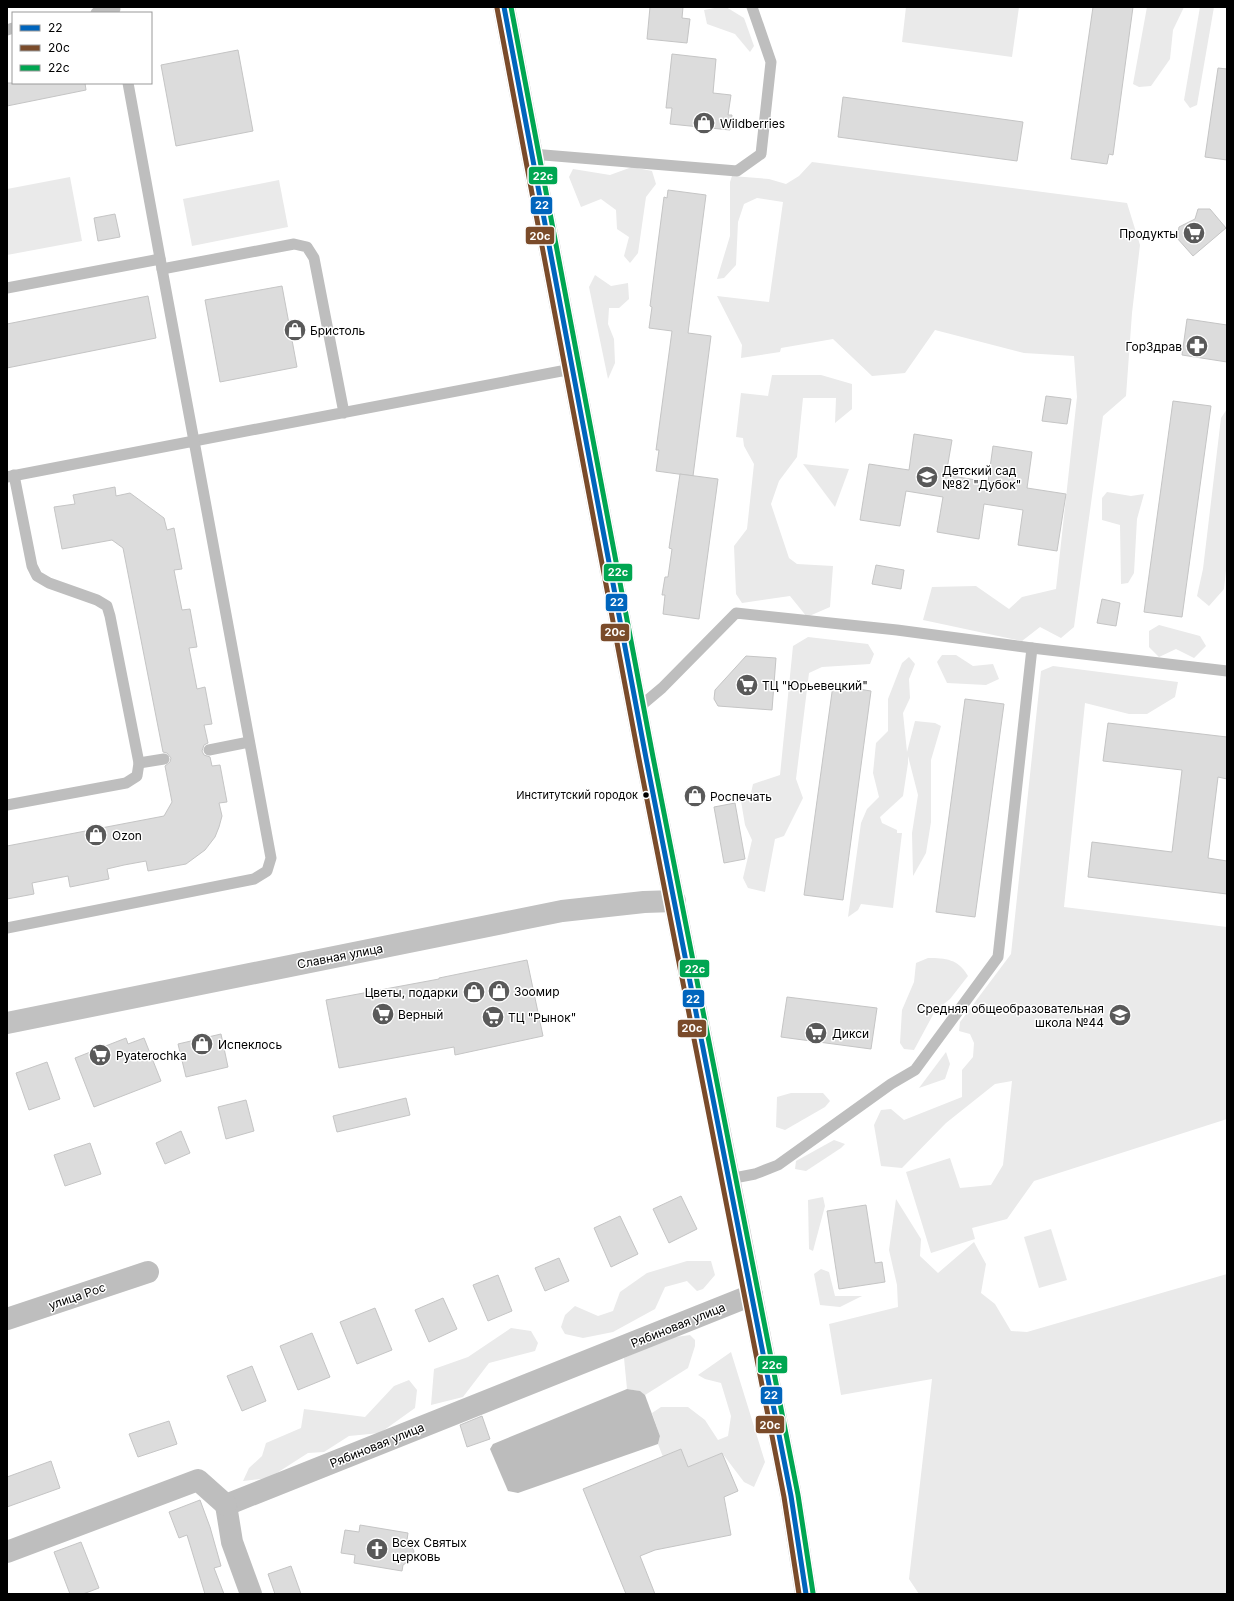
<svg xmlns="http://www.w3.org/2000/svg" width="1234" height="1601" font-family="Inter,sans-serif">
  <rect width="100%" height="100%" fill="#fff"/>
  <g fill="#eaeaea">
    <path d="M 720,7 L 726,7 L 744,18 L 754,46 L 750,52 L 735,34 L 707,24 L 704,10 Z"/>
    <path d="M 906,7 L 1019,7 L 1012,57 L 902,42 Z"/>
    <path d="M 1147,7 L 1184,7 L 1173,30 L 1170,59 L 1151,86 L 1139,87 L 1133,84 Z"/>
    <path d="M 1200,7 L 1214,7 L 1197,105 L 1190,108 L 1184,100 Z"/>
    <path d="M 812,162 L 1127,203 L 1140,245 L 1132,313 L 1126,396 L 1103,416 L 1074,627 L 1061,638 L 1040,627 L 1022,641 L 923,620 L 932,587 L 976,586 L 1009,609 L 1022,597 L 1056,589 L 1077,397 L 1074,356 L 1024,353 L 935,330 L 905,373 L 872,376 L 833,339 L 781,348 L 780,352 L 741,358 L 742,345 L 717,296 L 769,302 L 783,202 L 757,198 L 744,204 L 738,222 L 736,265 L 724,278 L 717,279 L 730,236 L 730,182 L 732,176 L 769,179 L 786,184 L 799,176 Z"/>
    <path d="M 632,167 L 652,171 L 656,184 L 646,197 L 638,253 L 630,263 L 624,256 L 629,237 L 617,229 L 616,210 L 601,199 L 581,207 L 569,177 L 573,169 L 610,175 Z"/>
    <path d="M 70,177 L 82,241 L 7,255 L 7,189 Z"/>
    <path d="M 279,180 L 288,227 L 192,246 L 183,199 Z"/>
    <path d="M 595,275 L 611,286 L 628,283 L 629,299 L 619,308 L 609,308 L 608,324 L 614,339 L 615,363 L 608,379 L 589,287 Z"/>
    <path d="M 772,375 L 821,375 L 852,384 L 852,409 L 835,423 L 836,398 L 803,398 L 797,457 L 779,481 L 771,504 L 789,558 L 797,564 L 833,566 L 830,607 L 807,617 L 790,596 L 742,603 L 736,594 L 734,546 L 747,529 L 754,464 L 744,446 L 743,438 L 736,437 L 741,393 L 768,396 Z"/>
    <path d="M 1227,409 L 1227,561 L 1224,589 L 1209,606 L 1197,596 L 1203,569 L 1221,418 Z"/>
    <path d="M 803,464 L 849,469 L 835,507 Z"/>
    <path d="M 1107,492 L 1131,496 L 1144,494 L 1137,519 L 1134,573 L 1128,583 L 1121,584 L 1120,525 L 1102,520 L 1102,498 Z"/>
    <path d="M 1159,625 L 1200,636 L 1206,646 L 1194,658 L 1176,649 L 1159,657 L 1149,647 L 1149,631 Z"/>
    <path d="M 808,637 L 868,644 L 874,654 L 870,664 L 822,667 L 809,673 L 796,779 L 803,798 L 784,836 L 775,839 L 765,892 L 748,888 L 743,878 L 752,840 L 745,825 L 741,801 L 751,793 L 753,784 L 780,775 L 793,646 Z"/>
    <path d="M 942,655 L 956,655 L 973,666 L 993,664 L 999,679 L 986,685 L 947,683 L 937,662 Z"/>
    <path d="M 909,657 L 915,664 L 909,679 L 910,698 L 903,713 L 907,752 L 915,721 L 935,723 L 941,726 L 931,760 L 931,822 L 926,853 L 913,876 L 912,833 L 918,795 L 908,756 L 908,763 L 903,796 L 880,817 L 882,823 L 897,830 L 897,833 L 902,833 L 893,908 L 861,904 L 858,910 L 848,917 L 861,823 L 867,809 L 879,797 L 873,773 L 876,743 L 888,731 L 888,699 L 902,663 Z"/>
    <path d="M 1053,666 L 1178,682 L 1175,697 L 1147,714 L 1129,714 L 1085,703 L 1064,907 L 1227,927 L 1227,1119 L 1034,1181 L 1007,1219 L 972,1228 L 975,1239 L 931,1253 L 906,1172 L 950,1158 L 960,1188 L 991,1185 L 1003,1165 L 1012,1081 L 995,1084 L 946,1123 L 902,1168 L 881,1166 L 874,1125 L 881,1110 L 891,1109 L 904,1120 L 962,1097 L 962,1070 L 973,1057 L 974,1043 L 970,1034 L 959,1031 L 960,1022 L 1011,954 L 1041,671 Z"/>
    <path d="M 928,958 C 946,958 958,959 968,976 L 950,999 L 935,1011 L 914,1050 L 904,1049 L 900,1043 L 902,1010 L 914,982 L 916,963 Z"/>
    <path d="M 946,1052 L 950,1064 L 945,1079 L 919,1088 Z"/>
    <path d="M 791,1093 L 823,1093 L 830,1101 L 825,1107 L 785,1130 L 776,1127 L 777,1097 Z"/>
    <path d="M 834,1140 L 845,1144 L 841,1148 L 806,1171 L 795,1169 L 796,1161 Z"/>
    <path d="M 823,1197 L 825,1206 L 813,1251 L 809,1249 L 808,1200 Z"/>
    <path d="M 896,1199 L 921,1239 L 920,1256 L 938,1273 L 974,1242 L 986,1264 L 981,1293 L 995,1304 L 1011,1331 L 1027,1332 L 1227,1274 L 1227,1594 L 919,1594 L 909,1579 L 932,1379 L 841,1395 L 829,1324 L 898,1307 L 897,1285 L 889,1250 Z"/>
    <path d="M 1051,1229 L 1067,1280 L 1039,1288 L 1024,1237 Z"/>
    <path d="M 687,1261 L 711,1261 L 715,1275 L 703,1289 L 697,1291 L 687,1281 L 665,1287 L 655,1309 L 613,1332 L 583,1338 L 565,1334 L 561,1327 L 565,1315 L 575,1306 L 598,1316 L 613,1311 L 620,1292 L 647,1273 Z"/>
    <path d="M 821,1269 L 829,1272 L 835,1296 L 862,1296 L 840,1307 L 820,1305 L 814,1274 Z"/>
    <path d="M 511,1328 L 531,1331 L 538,1343 L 535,1351 L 489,1363 L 463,1397 L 431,1405 L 434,1369 L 468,1357 Z"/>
    <path d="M 690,1335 L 695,1340 L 695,1346 L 688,1368 L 645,1395 L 639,1391 L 627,1389 L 624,1358 L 669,1338 Z"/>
    <path d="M 731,1352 L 765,1462 L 754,1487 L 744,1482 L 722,1453 L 688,1467 L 681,1449 L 663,1457 L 658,1444 L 660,1436 L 652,1413 L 661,1407 L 688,1407 L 705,1420 L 718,1440 L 728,1436 L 731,1416 L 721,1383 L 705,1379 L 698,1375 Z"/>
    <path d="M 409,1380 L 417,1390 L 415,1408 L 380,1433 L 349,1436 L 324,1452 L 308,1453 L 269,1478 L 243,1481 L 249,1468 L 262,1456 L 266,1443 L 301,1428 L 304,1409 L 365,1417 L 394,1386 Z"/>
  </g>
  <path fill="#bcbcbc" d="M 627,1389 L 640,1391 L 645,1395 L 660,1436 L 658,1444 L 518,1493 L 508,1491 L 490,1449 L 493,1444 Z"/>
  <g fill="#dcdcdc" stroke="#c5c5c5">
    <path d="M 650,7 L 683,7 L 682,18 L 690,19 L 687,43 L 647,39 Z"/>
    <path d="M 1093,7 L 1133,7 L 1113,155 L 1109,154 L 1107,164 L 1071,159 Z"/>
    <path d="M 238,50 L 253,131 L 176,146 L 161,65 Z"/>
    <path d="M 672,54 L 716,59 L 713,93 L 731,95 L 728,115 L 732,115 L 730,130 L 670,124 L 672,108 L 666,108 Z"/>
    <path d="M 1218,68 L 1227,69 L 1227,160 L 1205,157 Z"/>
    <path d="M 7,83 L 85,83 L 86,90 L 7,106 Z"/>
    <path d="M 843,97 L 1023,122 L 1017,161 L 838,137 Z"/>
    <path d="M 668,190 L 706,195 L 688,333 L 711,336 L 693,476 L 656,471 L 659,450 L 656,450 L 672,331 L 649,328 L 652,307 L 650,306 L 658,243 L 664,197 L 667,198 Z"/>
    <path d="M 1198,209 L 1210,209 L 1226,228 L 1193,256 L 1177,238 L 1179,227 L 1195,219 Z"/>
    <path d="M 115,214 L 120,237 L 98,241 L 94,218 Z"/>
    <path d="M 282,286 L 297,367 L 220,382 L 205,300 Z"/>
    <path d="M 148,296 L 156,338 L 7,368 L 7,324 Z"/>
    <path d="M 1187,319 L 1227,325 L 1227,362 L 1182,355 Z"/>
    <path d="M 1046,396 L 1071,399 L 1067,424 L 1042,421 Z"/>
    <path d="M 1173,401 L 1211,406 L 1182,617 L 1144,612 Z"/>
    <path d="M 914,434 L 952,440 L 946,475 L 988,482 L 993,446 L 1032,452 L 1027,488 L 1066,494 L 1057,551 L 1018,545 L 1023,510 L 984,504 L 979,539 L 937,532 L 943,497 L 906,491 L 900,526 L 860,520 L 869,464 L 909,470 Z"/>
    <path d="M 680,474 L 718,479 L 699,619 L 663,614 L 665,595 L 662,595 L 665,577 L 668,577 L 672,549 L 669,548 Z"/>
    <path d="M 115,487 L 116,496 L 130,493 L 164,518 L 167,530 L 174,528 L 182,569 L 174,570 L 182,610 L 190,609 L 197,647 L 189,648 L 197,689 L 205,687 L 212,724 L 204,725 L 208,743 L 204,745 L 202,751 L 204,755 L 210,757 L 212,766 L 220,765 L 227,802 L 219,803 L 222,816 L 219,827 L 215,837 L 205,850 L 186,864 L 148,871 L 146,861 L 124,865 L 107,869 L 109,879 L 70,887 L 68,876 L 32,883 L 34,894 L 7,899 L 7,846 L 164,816 L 172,802 L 165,766 L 170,762 L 171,758 L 167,753 L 163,752 L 123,548 L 112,540 L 62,549 L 54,507 L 75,504 L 73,495 Z"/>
    <path d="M 876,565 L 904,570 L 901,589 L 872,584 Z"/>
    <path d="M 1102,599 L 1120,603 L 1116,626 L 1097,623 Z"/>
    <path d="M 746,656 L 776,658 L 772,710 L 718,706 L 714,699 L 715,690 Z"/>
    <path d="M 833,685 L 871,691 L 843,900 L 804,895 Z"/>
    <path d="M 965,699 L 1004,704 L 975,917 L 936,912 Z"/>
    <path d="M 1108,723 L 1227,737 L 1227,779 L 1218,777 L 1208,858 L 1227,861 L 1227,894 L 1088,877 L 1092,842 L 1172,852 L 1182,770 L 1103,761 Z"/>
    <path d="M 735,803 L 745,859 L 724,863 L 714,807 Z"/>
    <path d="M 527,960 L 543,1036 L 455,1055 L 454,1047 L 339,1068 L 326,1000 L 439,979 L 439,978 Z"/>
    <path d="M 787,997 L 877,1008 L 871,1049 L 781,1037 Z"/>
    <path d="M 221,1034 L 228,1067 L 186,1077 L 178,1044 Z"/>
    <path d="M 126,1038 L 128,1044 L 144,1038 L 161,1081 L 94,1107 L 75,1058 Z"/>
    <path d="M 47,1062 L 60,1099 L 29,1110 L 16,1073 Z"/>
    <path d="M 406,1098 L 410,1115 L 337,1132 L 333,1116 Z"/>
    <path d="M 246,1100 L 254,1131 L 226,1139 L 218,1107 Z"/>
    <path d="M 181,1131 L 190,1153 L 165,1164 L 156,1143 Z"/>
    <path d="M 90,1143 L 101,1174 L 65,1186 L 54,1155 Z"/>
    <path d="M 681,1196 L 697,1229 L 669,1243 L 653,1209 Z"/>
    <path d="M 866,1205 L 875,1263 L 882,1262 L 885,1282 L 839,1289 L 827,1211 Z"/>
    <path d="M 620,1216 L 638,1254 L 611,1267 L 594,1228 Z"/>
    <path d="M 559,1258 L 569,1281 L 545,1291 L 535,1268 Z"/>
    <path d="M 498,1275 L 512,1311 L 488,1321 L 473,1285 Z"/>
    <path d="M 443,1298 L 457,1329 L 429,1342 L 415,1310 Z"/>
    <path d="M 375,1308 L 392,1350 L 357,1364 L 340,1322 Z"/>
    <path d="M 312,1333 L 330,1377 L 298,1390 L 280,1346 Z"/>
    <path d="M 252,1366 L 266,1401 L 242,1411 L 227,1376 Z"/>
    <path d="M 482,1416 L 490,1439 L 467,1447 L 460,1425 Z"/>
    <path d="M 169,1421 L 177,1444 L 138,1457 L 129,1434 Z"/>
    <path d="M 681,1449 L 688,1467 L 722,1453 L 738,1491 L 724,1497 L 731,1535 L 655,1550 L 640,1556 L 655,1594 L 626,1594 L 583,1489 Z"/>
    <path d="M 51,1461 L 60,1488 L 7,1507 L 7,1477 Z"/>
    <path d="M 200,1500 L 210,1527 L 221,1566 L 214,1568 L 224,1594 L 205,1594 L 187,1535 L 179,1538 L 169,1512 Z"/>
    <path d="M 360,1525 L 408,1533 L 407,1540 L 414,1551 L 412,1559 L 403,1565 L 402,1571 L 354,1563 L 355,1555 L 341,1553 L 345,1530 L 359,1532 Z"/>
    <path d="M 81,1542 L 99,1588 L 83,1594 L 70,1594 L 54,1552 Z"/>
    <path d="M 291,1566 L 301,1594 L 275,1594 L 268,1574 Z"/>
  </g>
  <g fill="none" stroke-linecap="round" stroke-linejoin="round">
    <g stroke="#bebebe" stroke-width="11">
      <path d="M 96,13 L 115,9"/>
      <path d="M 7,30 L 13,28"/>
      <path d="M 128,83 L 162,269"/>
      <path d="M 532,154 L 737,171 L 761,154 L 771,62 L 752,7"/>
      <path d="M 7,288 L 160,259"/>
      <path d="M 344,413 L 314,258 L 307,247 L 294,244 L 162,269 L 194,441 L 572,369"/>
      <path d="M 7,477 L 194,441 L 271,858 L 267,871 L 254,879 L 7,928"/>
      <path d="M 637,709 L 662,688 L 736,613 L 897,630 L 1032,648 L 1227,671"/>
      <path d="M 209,750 L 249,742"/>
      <path d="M 139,763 L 164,759"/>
      <path d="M 7,805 L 126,783 L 137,776 L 139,763 L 110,616 L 107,606 L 97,600 L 49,583 L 37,576 L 32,566 L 14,475"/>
      <path d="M 729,1179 L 755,1174 L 778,1165 L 891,1084 L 915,1070 L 998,957 L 1032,648"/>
    </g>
    <g stroke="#bebebe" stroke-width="22">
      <path d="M 7,1319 L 148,1272"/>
      <path d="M 226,1505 L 752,1295"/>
      <path d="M 226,1505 L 232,1542 L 251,1594"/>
      <path d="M 7,1552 L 198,1480 L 226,1505"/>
    </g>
    <g stroke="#c1c1c1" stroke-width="22">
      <path d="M 504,7 L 646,758 L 739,1229 L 791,1496 L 806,1594"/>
      <path d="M 7,1023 L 562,911 L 644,902 L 675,901"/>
    </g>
    <g stroke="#fff" stroke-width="8">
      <path id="bus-1" d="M 504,7 L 646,758 L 791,1496 L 806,1594"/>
    </g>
    <g stroke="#fff" stroke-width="8">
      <path id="bus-2" d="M 497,8 L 639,759 L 784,1497 L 799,1594"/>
    </g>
    <g stroke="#fff" stroke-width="8">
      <path id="bus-3" d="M 511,7 L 653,757 L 798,1495 L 813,1593"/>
    </g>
    <use href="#bus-1" stroke="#0065bd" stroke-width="5"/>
    <use href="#bus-2" stroke="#7a4b2a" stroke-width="5"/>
    <use href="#bus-3" stroke="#00a651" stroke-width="5"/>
  </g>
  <defs>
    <g id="shop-disc" transform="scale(1.15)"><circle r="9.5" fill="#595959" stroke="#fff"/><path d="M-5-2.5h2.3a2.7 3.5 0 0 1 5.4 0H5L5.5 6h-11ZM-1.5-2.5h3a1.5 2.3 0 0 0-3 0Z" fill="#fff"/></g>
    <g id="supermarket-disc" transform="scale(1.15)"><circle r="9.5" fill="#595959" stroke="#fff"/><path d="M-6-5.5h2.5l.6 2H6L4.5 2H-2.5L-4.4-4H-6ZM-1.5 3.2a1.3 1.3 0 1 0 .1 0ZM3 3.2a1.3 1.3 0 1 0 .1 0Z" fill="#fff"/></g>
    <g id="pharmacy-disc" transform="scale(1.15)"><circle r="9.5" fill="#595959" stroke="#fff"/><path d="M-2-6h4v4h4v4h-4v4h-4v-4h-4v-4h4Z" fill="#fff"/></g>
    <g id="school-disc" transform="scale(1.15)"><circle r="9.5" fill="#595959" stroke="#fff"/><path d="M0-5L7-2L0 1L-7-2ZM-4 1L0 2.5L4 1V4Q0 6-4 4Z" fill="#fff"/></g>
    <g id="church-disc" transform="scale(1.15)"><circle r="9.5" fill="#595959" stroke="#fff"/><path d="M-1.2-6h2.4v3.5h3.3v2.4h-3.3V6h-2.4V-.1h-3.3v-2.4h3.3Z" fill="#fff"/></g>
  </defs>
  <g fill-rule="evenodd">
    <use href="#shop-disc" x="704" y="123"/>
    <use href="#supermarket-disc" x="1194" y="233"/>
    <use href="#shop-disc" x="295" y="330"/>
    <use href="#pharmacy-disc" x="1197" y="346"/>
    <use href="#school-disc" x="927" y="477"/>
    <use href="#supermarket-disc" x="747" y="685"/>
    <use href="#shop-disc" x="695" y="796"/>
    <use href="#shop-disc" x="96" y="835"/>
    <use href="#shop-disc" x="499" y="991"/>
    <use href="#shop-disc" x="474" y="992"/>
    <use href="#supermarket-disc" x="383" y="1014"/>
    <use href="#school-disc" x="1120" y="1015"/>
    <use href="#supermarket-disc" x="493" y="1017"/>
    <use href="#supermarket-disc" x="816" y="1033"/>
    <use href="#shop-disc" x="202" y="1044"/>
    <use href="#supermarket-disc" x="100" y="1055"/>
    <use href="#church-disc" x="377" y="1549"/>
  </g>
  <circle fill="#000" stroke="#fff" stroke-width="1.5" cx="646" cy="795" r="3.5"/>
  <g text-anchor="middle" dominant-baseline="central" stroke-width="3" stroke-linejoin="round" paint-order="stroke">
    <g font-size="11" fill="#000" stroke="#fff" text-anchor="end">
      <text x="638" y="795">Институтский городок</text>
    </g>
    <g font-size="12" fill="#000" stroke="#fff" text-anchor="start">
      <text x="720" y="123">Wildberries</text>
      <text x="1178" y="233" text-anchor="end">Продукты</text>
      <text x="310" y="330">Бристоль</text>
      <text x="1182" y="346" text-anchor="end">ГорЗдрав</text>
      <text x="942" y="470">Детский сад<tspan x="942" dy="14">№82 "Дубок"</tspan></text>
      <text x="762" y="685">ТЦ "Юрьевецкий"</text>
      <text x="710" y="796">Роспечать</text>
      <text x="112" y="835">Ozon</text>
      <text x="514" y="991">Зоомир</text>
      <text x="458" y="992" text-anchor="end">Цветы, подарки</text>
      <text x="1104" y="1008" text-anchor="end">Средняя общеобразовательная<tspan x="1104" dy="14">школа №44</tspan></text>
      <text x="398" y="1014">Верный</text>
      <text x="508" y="1017">ТЦ "Рынок"</text>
      <text x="832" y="1033">Дикси</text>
      <text x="218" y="1044">Испеклось</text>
      <text x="116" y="1055">Pyaterochka</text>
      <text x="392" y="1542">Всех Святых<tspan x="392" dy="14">церковь</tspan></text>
    </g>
    <g font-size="12" fill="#000" stroke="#fff">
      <text transform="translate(340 956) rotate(-11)">Славная улица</text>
      <text transform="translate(77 1296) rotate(-19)">улица Рос</text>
      <text transform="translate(678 1325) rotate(-22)">Рябиновая улица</text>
      <text transform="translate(377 1445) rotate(-22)">Рябиновая улица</text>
    </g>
  </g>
  <g stroke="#fff" stroke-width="1.5">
    <rect x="528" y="166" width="30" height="19" rx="4" fill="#00a651"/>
    <rect x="530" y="196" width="23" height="19" rx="4" fill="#0065bd"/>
    <rect x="525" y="226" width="30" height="19" rx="4" fill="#7a4b2a"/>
    <rect x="603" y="563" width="30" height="19" rx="4" fill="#00a651"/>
    <rect x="605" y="593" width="23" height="19" rx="4" fill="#0065bd"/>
    <rect x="600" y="623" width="30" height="19" rx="4" fill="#7a4b2a"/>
    <rect x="679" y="959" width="31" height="19" rx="4" fill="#00a651"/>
    <rect x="682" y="989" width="23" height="19" rx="4" fill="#0065bd"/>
    <rect x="677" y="1019" width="30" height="19" rx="4" fill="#7a4b2a"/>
    <rect x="757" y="1355" width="31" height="19" rx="4" fill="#00a651"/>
    <rect x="760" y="1386" width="23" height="19" rx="4" fill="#0065bd"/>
    <rect x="755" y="1415" width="30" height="19" rx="4" fill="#7a4b2a"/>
  </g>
  <g font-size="11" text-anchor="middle" font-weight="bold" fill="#fff">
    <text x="543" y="180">22c</text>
    <text x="542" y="209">22</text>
    <text x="540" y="240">20с</text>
    <text x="618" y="576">22c</text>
    <text x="617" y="606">22</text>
    <text x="615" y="636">20с</text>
    <text x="695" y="973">22c</text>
    <text x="693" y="1003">22</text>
    <text x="692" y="1032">20с</text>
    <text x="772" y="1369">22c</text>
    <text x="771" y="1399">22</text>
    <text x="770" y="1429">20с</text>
  </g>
  <rect width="1234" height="1601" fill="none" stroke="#000000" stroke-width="16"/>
  <rect x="12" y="12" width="140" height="72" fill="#ffffff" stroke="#999999"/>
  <rect x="20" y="25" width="20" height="6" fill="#0065bd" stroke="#999999"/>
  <text x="48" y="32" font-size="12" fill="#000000">22</text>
  <rect x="20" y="45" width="20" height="6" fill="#7a4b2a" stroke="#999999"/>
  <text x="48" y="52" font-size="12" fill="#000000">20с</text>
  <rect x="20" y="65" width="20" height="6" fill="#00a651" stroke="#999999"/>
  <text x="48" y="72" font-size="12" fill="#000000">22c</text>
</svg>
